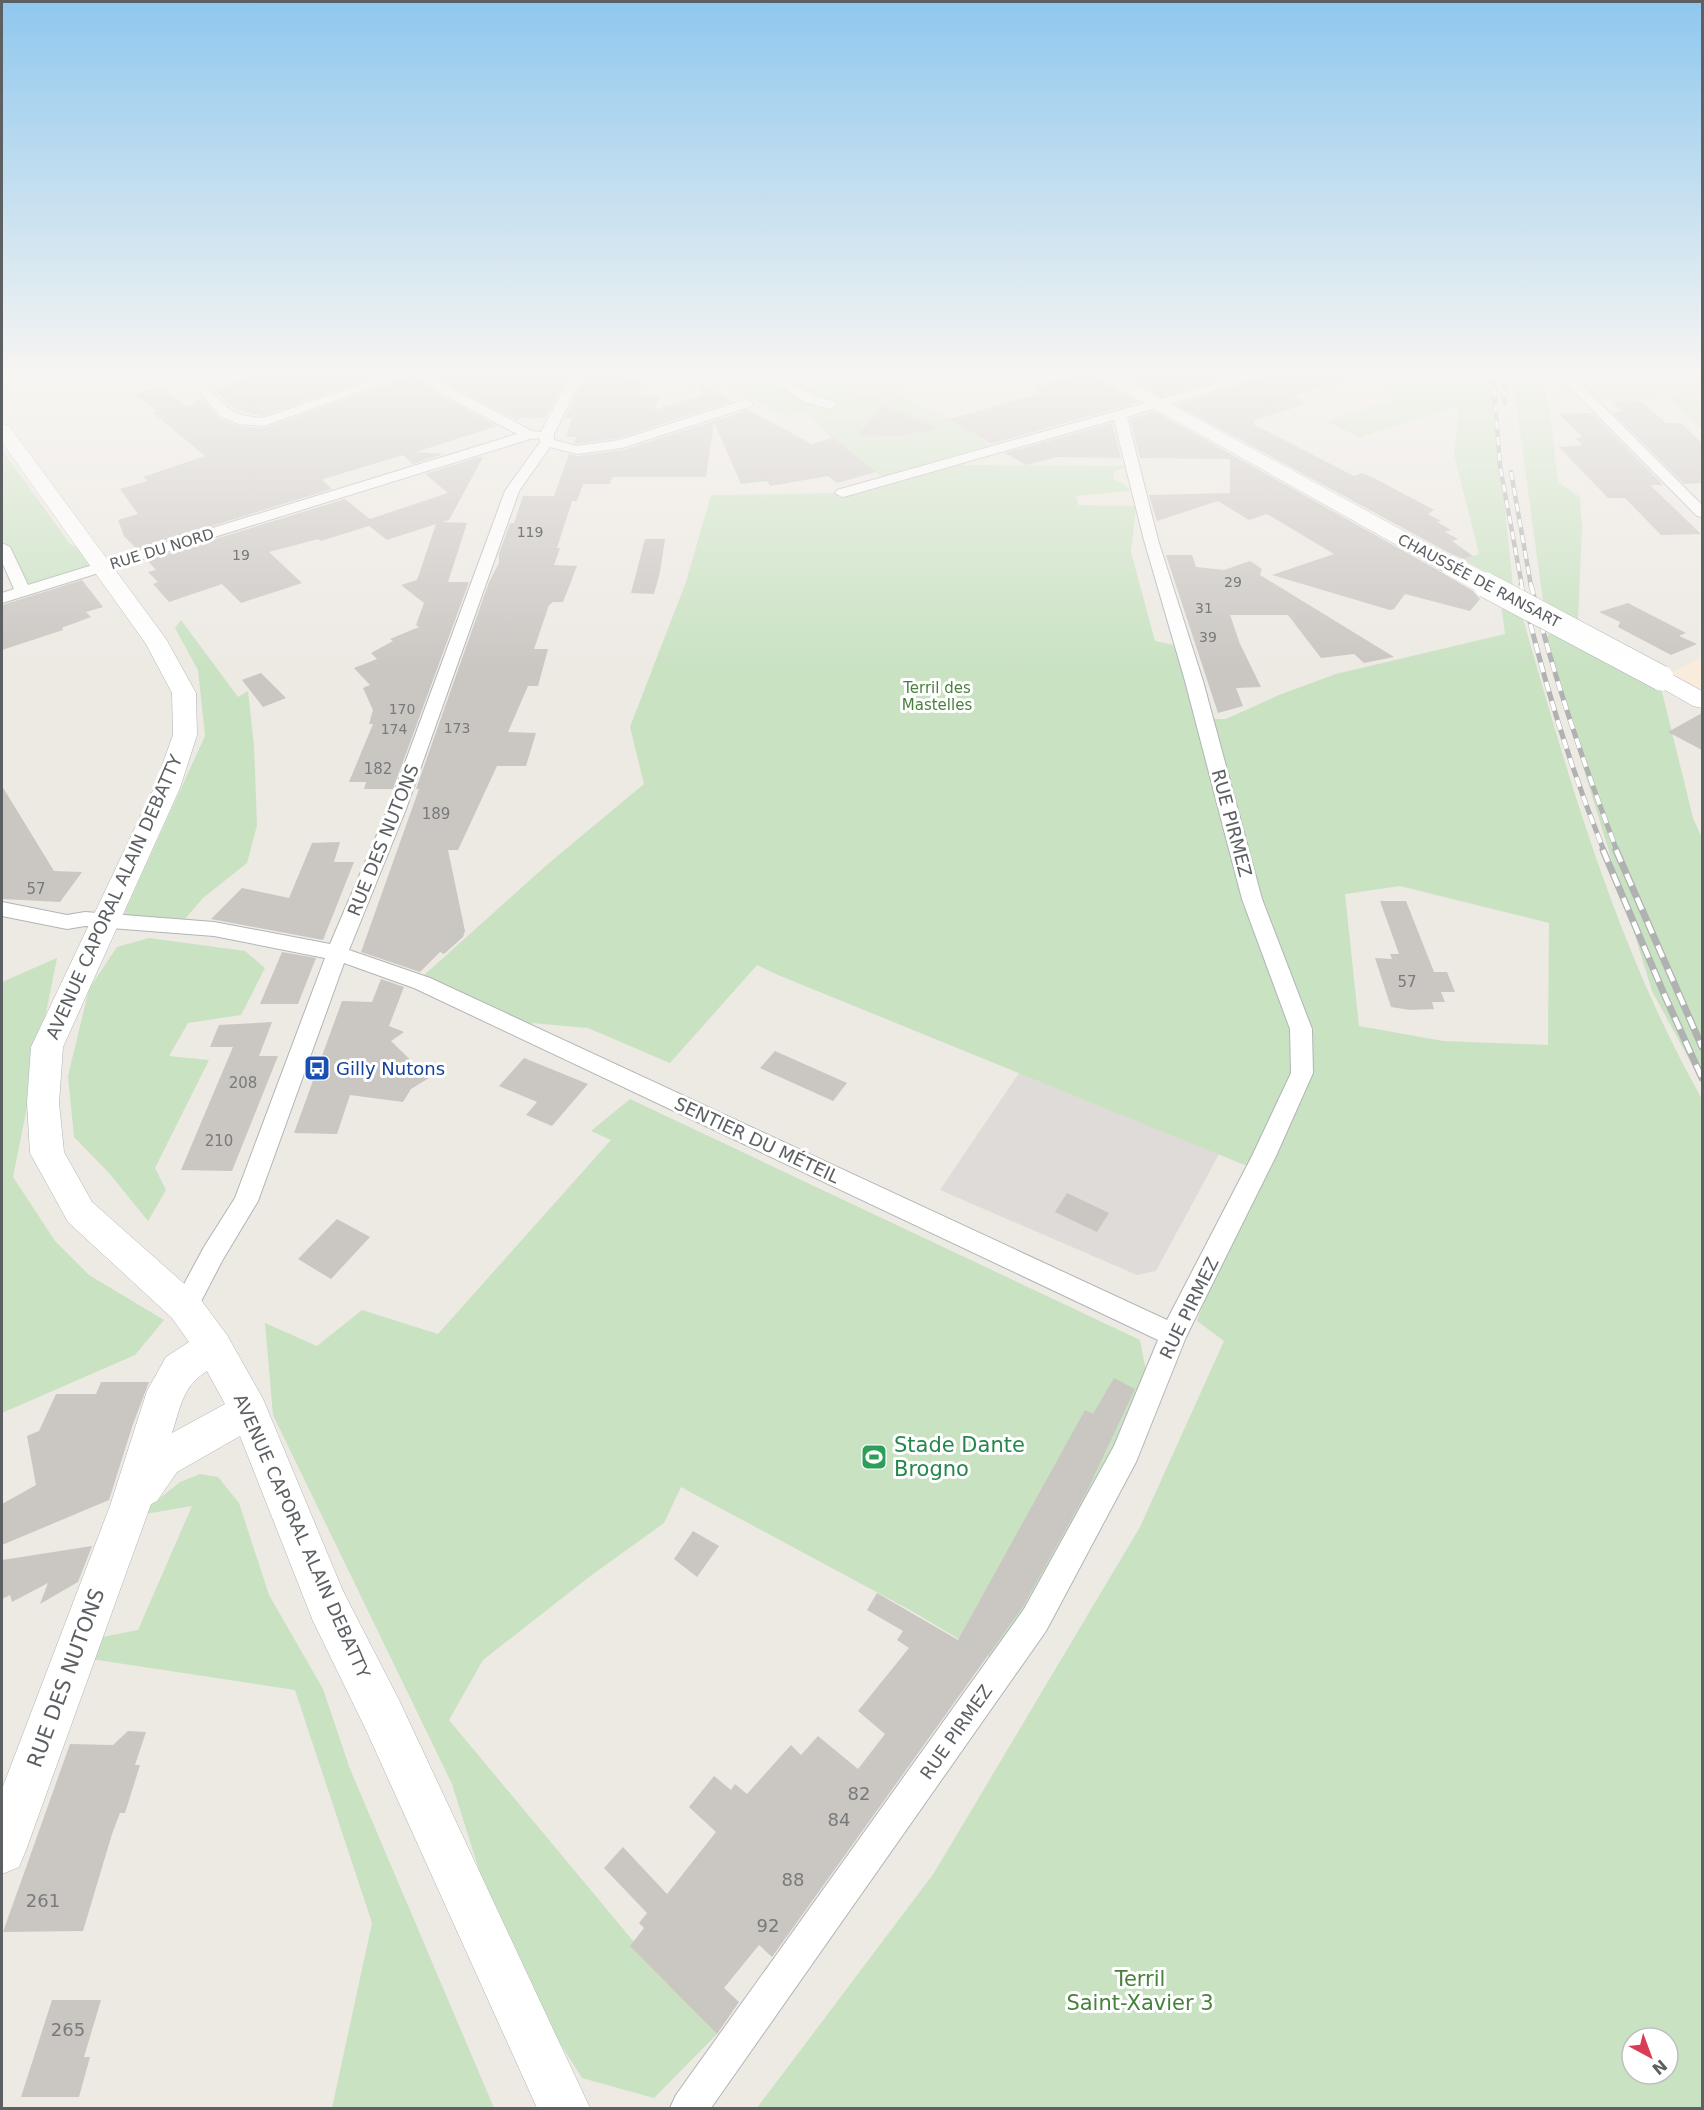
<svg xmlns="http://www.w3.org/2000/svg" width="1704" height="2110" font-family="'DejaVu Sans',sans-serif">
  <rect width="100%" height="100%" fill="#ede9e3"/>
  <path fill="#faecdb" d="M 1702,657 L 1702,690 L 1671,673 Z"/>
  <g fill="#dedbd8">
    <path d="M 1570,373 L 1702,373 L 1702,401 L 1667,396 L 1622,402 L 1595,398 Z"/>
    <path d="M 1019,1073 L 1219,1154 L 1156,1271 L 1137,1275 L 940,1190 Z"/>
  </g>
  <path fill="#dfdad5" d="M 827,373 L 946,373 L 891,384 L 895,388 L 860,397 Z"/>
  <g fill="#c9e2c2" fill-rule="evenodd">
    <path d="M 666,373 L 750,373 L 696,390 Z"/>
    <path d="M 754,373 L 827,373 L 861,397 L 895,388 L 905,399 L 959,423 L 989,445 L 883,477 L 848,454 L 805,412 L 786,417 L 733,388 L 741,378 ZM 906,415 L 918,421 L 910,434 C 892,438 881,437 868,424 L 875,417 Z"/>
    <path d="M 1409,373 L 1491,373 L 1513,586 L 1462,560 L 1479,554 L 1454,455 L 1459,406 L 1360,437 L 1327,422 L 1391,401 L 1388,376 L 1407,379 Z"/>
    <path d="M 1512,373 L 1540,373 L 1550,413 L 1558,482 L 1580,497 L 1582,529 L 1578,620 L 1543,601 Z"/>
    <path d="M 1667,396 L 1702,401 L 1702,430 Z"/>
    <path d="M 2,450 L 70,544 L 78,548 L 91,566 L 30,585 L 24,579 L 2,537 Z"/>
    <path d="M 955,465 L 1128,466 L 1115,471 L 1113,479 L 1126,485 L 1130,491 L 1076,496 L 1078,505 L 1136,506 L 1131,552 L 1155,641 L 1174,645 L 1199,719 L 1226,719 L 1279,695 L 1336,674 L 1505,634 L 1501,604 L 1522,615 C 1569,780 1617,949 1702,1099 L 1702,2108 L 757,2108 L 934,1873 L 1140,1527 L 1224,1341 L 1197,1321 L 1252,1168 L 778,975 L 757,965 L 670,1063 L 588,1028 L 532,1023 L 526,1032 L 422,977 L 549,863 L 644,784 L 630,727 L 686,582 L 711,495 L 841,493 ZM 1400,886 L 1549,923 L 1548,1045 L 1443,1041 L 1359,1026 L 1345,894 ZM 1632,2038 L 1668,2038 L 1668,2074 L 1632,2074 Z"/>
    <path d="M 181,620 L 238,697 L 248,691 L 254,746 L 257,825 L 247,863 L 203,898 L 178,927 L 120,922 L 205,736 L 198,670 L 175,628 Z"/>
    <path d="M 1551,632 L 1661,688 L 1693,818 L 1702,838 L 1702,1083 L 1652,991 L 1544,640 Z"/>
    <path d="M 149,938 L 245,951 L 265,968 L 241,1015 L 188,1023 L 169,1056 L 209,1060 L 155,1168 L 166,1190 L 148,1221 L 109,1173 L 74,1137 L 68,1076 L 89,989 L 117,947 Z"/>
    <path d="M 57,958 L 13,1177 L 55,1241 L 89,1275 L 164,1320 L 135,1355 L 2,1413 L 2,982 Z"/>
    <path d="M 630,1099 L 1140,1340 L 1150,1392 L 996,1661 L 910,1610 L 681,1487 L 664,1523 L 589,1577 L 483,1660 L 449,1720 L 669,1984 L 717,2034 L 654,2098 L 582,2078 L 507,1959 L 452,1784 L 273,1415 L 265,1323 L 317,1346 L 362,1310 L 438,1334 L 611,1140 L 591,1131 Z"/>
    <path d="M 200,1474 L 218,1477 L 239,1503 L 269,1595 L 323,1689 L 350,1769 L 494,2108 L 332,2108 L 372,1923 L 295,1690 L 91,1659 L 97,1638 L 138,1630 L 192,1506 L 139,1515 L 180,1482 Z"/>
  </g>
  <g fill="#cac6c2">
    <path d="M 252,373 L 384,373 L 263,416 L 237,410 L 215,392 Z"/>
    <path d="M 434,373 L 534,373 L 532,376 L 568,376 L 546,417 L 534,419 L 525,417 L 516,420 L 452,386 Z"/>
    <path d="M 591,373 L 626,374 L 625,377 L 632,377 L 630,380 L 644,380 L 639,395 L 660,396 L 654,410 L 703,395 L 698,382 L 715,392 L 719,390 L 718,394 L 732,401 L 620,438 L 577,444 L 574,443 L 576,437 L 566,437 L 572,418 L 565,418 L 585,377 L 590,377 Z"/>
    <path d="M 1081,373 L 1089,373 L 1139,402 L 991,444 L 950,419 L 1042,393 L 1033,388 Z"/>
    <path d="M 1119,373 L 1241,373 L 1160,396 Z"/>
    <path d="M 1275,373 L 1349,373 L 1350,379 L 1293,396 L 1306,404 L 1252,421 L 1255,423 L 1253,424 L 1354,476 L 1362,473 L 1374,478 L 1434,510 L 1428,514 L 1441,521 L 1437,522 L 1451,530 L 1445,532 L 1458,539 L 1452,541 L 1473,556 L 1464,559 L 1451,554 L 1176,405 Z"/>
    <path d="M 413,375 L 440,396 L 497,426 L 416,452 L 444,454 L 413,464 L 403,455 L 327,478 L 322,480 L 332,489 L 137,549 L 124,536 L 118,520 L 138,514 L 120,489 L 148,481 L 143,477 L 205,456 L 153,413 L 157,411 L 134,394 L 160,387 L 187,406 L 202,398 L 219,418 L 239,426 L 264,428 Z"/>
    <path d="M 1640,401 L 1666,423 L 1681,423 L 1702,443 L 1702,483 L 1684,484 L 1612,412 L 1623,411 L 1612,402 Z"/>
    <path d="M 882,405 L 938,428 L 901,436 L 859,435 Z"/>
    <path d="M 748,410 L 812,444 L 833,438 L 876,472 L 837,483 L 828,476 L 770,486 L 767,481 L 741,484 L 714,422 L 706,477 L 612,477 L 610,484 L 583,484 L 577,501 L 572,501 L 557,548 L 560,548 L 554,565 L 577,566 L 563,602 L 553,602 L 549,605 L 534,649 L 548,649 L 538,686 L 528,686 L 508,732 L 536,733 L 526,766 L 497,766 L 458,850 L 448,850 L 465,931 L 463,937 L 444,954 L 440,952 L 420,972 L 361,952 L 419,789 L 416,789 L 489,582 L 499,563 L 499,554 L 510,523 L 514,523 L 523,496 L 554,496 L 569,454 L 577,456 L 623,450 Z"/>
    <path d="M 1154,411 L 1441,572 L 1473,591 L 1480,599 L 1470,611 L 1405,594 L 1394,609 L 1390,610 L 1272,575 L 1334,554 L 1267,514 L 1249,520 L 1218,501 L 1157,521 L 1149,495 L 1230,493 L 1230,459 L 1140,458 L 1130,419 Z"/>
    <path d="M 1592,413 L 1663,485 L 1650,485 L 1701,534 L 1661,535 L 1625,498 L 1608,498 L 1559,447 L 1583,445 L 1575,438 L 1582,437 L 1559,414 Z"/>
    <path d="M 1112,423 L 1121,458 L 1057,457 L 1026,465 L 1005,453 Z"/>
    <path d="M 479,457 L 483,457 L 449,520 L 442,522 L 467,523 L 448,582 L 469,582 L 393,789 L 364,789 L 366,782 L 349,782 L 373,724 L 369,724 L 373,710 L 363,688 L 370,685 L 354,668 L 377,659 L 371,653 L 393,641 L 390,639 L 419,627 L 416,625 L 424,603 L 401,585 L 417,580 L 436,524 L 387,540 L 369,526 L 321,541 L 318,539 L 269,552 L 302,583 L 241,603 L 222,584 L 169,602 L 153,584 L 158,582 L 148,572 L 156,570 L 147,560 L 345,499 L 370,519 L 448,493 L 425,474 Z"/>
    <path d="M 645,539 L 665,539 L 660,572 L 654,594 L 631,593 Z"/>
    <path d="M 1166,555 L 1192,555 L 1196,567 L 1224,570 L 1250,561 L 1262,569 L 1260,575 L 1394,657 L 1364,663 L 1354,654 L 1321,658 L 1288,615 L 1230,615 L 1240,644 L 1261,687 L 1236,688 L 1243,706 L 1218,713 Z"/>
    <path d="M 82,580 L 103,607 L 86,612 L 91,617 L 64,627 L 62,628 L 63,630 L 2,650 L 2,605 Z"/>
    <path d="M 1628,603 L 1686,633 L 1679,636 L 1697,644 L 1671,655 L 1618,627 L 1620,622 L 1599,612 Z"/>
    <path d="M 261,673 L 286,698 L 263,707 L 242,680 Z"/>
    <path d="M 1702,713 L 1702,750 L 1668,732 Z"/>
    <path d="M 2,786 L 54,871 L 82,872 L 60,902 L 2,899 Z"/>
    <path d="M 340,842 L 334,862 L 354,862 L 323,940 L 211,919 L 242,888 L 289,898 L 312,843 Z"/>
    <path d="M 1380,901 L 1406,901 L 1434,972 L 1447,972 L 1455,992 L 1441,992 L 1445,1002 L 1432,1002 L 1434,1009 L 1410,1010 L 1391,1007 L 1375,958 L 1392,959 L 1390,954 L 1399,954 Z"/>
    <path d="M 282,952 L 316,958 L 298,1004 L 260,1004 Z"/>
    <path d="M 381,979 L 404,987 L 389,1026 L 404,1032 L 391,1041 L 429,1078 L 411,1089 L 403,1102 L 350,1095 L 337,1134 L 294,1133 L 342,1001 L 372,1002 Z"/>
    <path d="M 272,1022 L 259,1056 L 278,1056 L 232,1171 L 181,1170 L 233,1047 L 210,1047 L 219,1025 Z"/>
    <path d="M 775,1051 L 847,1083 L 833,1101 L 760,1068 Z"/>
    <path d="M 524,1058 L 588,1084 L 552,1126 L 526,1115 L 537,1102 L 499,1086 Z"/>
    <path d="M 1067,1193 L 1109,1213 L 1097,1232 L 1055,1212 Z"/>
    <path d="M 337,1219 L 370,1237 L 331,1279 L 298,1259 Z"/>
    <path d="M 1114,1378 L 1135,1389 L 1086,1493 L 1022,1608 L 772,1957 L 759,1945 L 724,1988 L 739,2002 L 717,2034 L 630,1946 L 644,1928 L 639,1923 L 647,1913 L 604,1868 L 623,1847 L 667,1894 L 716,1832 L 689,1807 L 714,1776 L 731,1790 L 735,1784 L 747,1794 L 791,1745 L 801,1755 L 818,1736 L 858,1769 L 885,1734 L 858,1711 L 909,1648 L 897,1640 L 903,1631 L 867,1610 L 877,1593 L 958,1640 L 1085,1410 L 1093,1414 Z"/>
    <path d="M 101,1382 L 149,1382 L 133,1424 L 109,1500 L 2,1545 L 2,1504 L 36,1485 L 27,1436 L 39,1431 L 56,1394 L 96,1394 Z"/>
    <path d="M 693,1531 L 719,1546 L 697,1577 L 674,1559 Z"/>
    <path d="M 92,1546 L 78,1582 L 40,1604 L 48,1583 L 12,1602 L 10,1595 L 2,1599 L 2,1560 Z"/>
    <path d="M 128,1731 L 146,1732 L 135,1765 L 140,1765 L 125,1813 L 120,1813 L 112,1834 L 83,1931 L 3,1932 L 70,1744 L 113,1745 Z"/>
    <path d="M 52,2000 L 101,2000 L 84,2057 L 90,2057 L 79,2097 L 21,2097 Z"/>
  </g>
  <g fill="none" stroke-linecap="round" stroke-linejoin="round">
    <g stroke="#b1b5b7" stroke-width="2">
      <g id="street">
        <path d="M 209,373 L 228,373 L 205,383 C 225,407 231,416 263,418 L 392,373 L 412,373 L 264,426 L 239,424 L 220,416 L 191,382 Z"/>
        <path d="M 414,373 L 429,373 L 451,388 L 532,431 L 541,432 L 572,373 L 584,373 L 554,434 L 554,440 L 577,446 L 620,440 L 747,399 L 753,403 L 752,406 L 622,448 L 577,454 L 550,447 L 519,491 L 406,809 L 349,950 L 430,978 L 1167,1320 L 1252,1156 L 1291,1073 L 1290,1029 L 1242,899 L 1185,681 L 1144,540 L 1114,420 L 847,496 L 842,497 L 835,493 L 837,490 L 1251,373 L 1273,373 L 1127,417 L 1158,540 L 1203,681 L 1262,899 L 1312,1029 L 1313,1073 L 1276,1156 L 1186,1337 L 1136,1462 L 1046,1631 L 711,2108 L 670,2108 L 676,2095 L 1024,1609 L 1114,1446 L 1158,1340 L 414,988 L 344,963 L 258,1201 L 222,1261 L 194,1315 L 185,1318 L 176,1315 L 172,1307 L 176,1299 L 204,1247 L 235,1198 L 325,958 L 214,936 L 85,926 L 67,929 L 2,916 L 2,902 L 67,915 L 85,912 L 214,922 L 330,944 L 388,809 L 505,491 L 540,442 L 540,438 L 530,439 L 2,603 L 2,593 L 14,589 L 2,562 L 2,543 L 10,547 L 28,585 L 517,434 L 441,394 Z"/>
        <path d="M 760,373 L 776,373 L 815,396 L 835,402 L 836,405 L 830,409 L 805,402 Z"/>
        <path d="M 1556,373 L 1570,373 L 1702,505 L 1702,517 L 1697,516 Z"/>
      </g>
    </g>
    <g stroke="#b0b4b7" stroke-width="1">
      <g id="secondary">
        <path d="M 1091,373 L 1113,373 L 1459,561 L 1462,566 L 1459,571 L 1451,572 L 1443,571 Z"/>
        <path d="M 2,424 L 9,426 L 166,639 L 196,693 L 197,735 L 180,788 L 63,1047 L 59,1103 L 64,1152 L 92,1202 L 198,1296 L 227,1335 L 263,1399 L 343,1591 L 399,1700 L 590,2108 L 537,2108 L 367,1732 L 313,1621 L 240,1436 L 177,1472 L 157,1501 L 151,1504 L 26,1850 L 19,1867 L 2,1874 L 2,1789 L 110,1506 L 147,1391 L 166,1357 L 189,1342 L 172,1318 L 68,1222 L 30,1153 L 27,1103 L 31,1047 L 154,788 L 173,735 L 172,693 L 146,644 L 2,442 ZM 207,1371 L 225,1404 L 172,1433 C 181,1406 182,1387 207,1371 Z"/>
        <path d="M 1661,671 L 1669,673 L 1702,691 L 1702,708 L 1693,706 L 1653,683 L 1649,678 L 1653,673 Z"/>
      </g>
    </g>
    <use href="#street" fill="#fff" fill-rule="evenodd"/>
    <use href="#secondary" fill="#fff" fill-rule="evenodd"/>
    <g stroke="#b0b1b1" stroke-width="4.5">
      <g id="rail-far2">
        <path d="M 1493,373 L 1500,466 L 1522,586"/>
        <path d="M 1502,373 L 1505,403"/>
        <path d="M 1511,472 L 1531,586"/>
      </g>
    </g>
    <g stroke="#b0b1b1" stroke-width="5">
      <g id="rail-far1">
        <path d="M 1521,585 C 1542,676 1569,764 1604,851"/>
        <path d="M 1531,585 C 1553,676 1584,764 1617,851"/>
      </g>
    </g>
    <g stroke="#b0b1b1" stroke-width="7">
      <g id="rail">
        <path d="M 1603,850 L 1664,994 L 1702,1078"/>
        <path d="M 1616,850 L 1702,1047"/>
      </g>
    </g>
    <use href="#rail-far2" stroke="#fff" stroke-width="3" stroke-dasharray="8" stroke-linecap="butt"/>
    <use href="#rail-far1" stroke="#fff" stroke-width="4" stroke-dasharray="10" stroke-linecap="butt"/>
    <use href="#rail" stroke="#fff" stroke-width="4.5" stroke-dasharray="13" stroke-linecap="butt"/>
    <g stroke="#b0b4b7" stroke-width="20" stroke-linecap="butt">
      <path id="secondary-bridge-far1" d="M 1451,566 L 1489,586"/>
    </g>
    <g stroke="#b0b4b7" stroke-width="26" stroke-linecap="butt">
      <path id="secondary-bridge" d="M 1486,585 L 1661,678"/>
    </g>
    <use href="#secondary-bridge-far1" stroke="#fff" stroke-width="20"/>
    <use href="#secondary-bridge" stroke="#fff" stroke-width="25"/>
  </g>
  <linearGradient id="sky" x2="0" y2="1"><stop stop-color="#8fc8ee"/><stop offset="0.56" stop-color="#f7f5f2"/><stop offset="1" stop-color="#f7f5f2" stop-opacity="0"/></linearGradient>
  <rect width="1704" height="669" fill="url(#sky)"/>
  <defs>
    <g id="bus-square" transform="scale(1.35)"><rect x="-9" y="-9" width="18" height="18" rx="4" fill="#1a4fb4" stroke="#fff"/><path d="M-5-6H5V4H4V6H2V4H-2V6H-4V4H-5ZM-3.5-4V0h7V-4ZM-3.5 1.2v1.5H-2V1.2ZM2 1.2v1.5H3.5V1.2Z" fill="#fff"/></g>
    <g id="stadium-square" transform="scale(1.35)"><rect x="-9" y="-9" width="18" height="18" rx="4" fill="#2e9e5b" stroke="#fff"/><path d="M0-5a6.5 5 0 1 0 0 10a6.5 5 0 1 0 0-10ZM-3.5-1.8h7v3.6h-7Z" fill="#fff"/></g>
  </defs>
  <g fill-rule="evenodd">
    <use href="#bus-square" x="317" y="1068"/>
    <use href="#stadium-square" x="874" y="1457"/>
  </g>
  <g text-anchor="middle" dominant-baseline="central" stroke-width="6" stroke-linejoin="round" paint-order="stroke">
    <g font-size="14" fill="#787a7b">
      <text x="530" y="532">119</text>
      <text x="241" y="555">19</text>
      <text x="1233" y="582">29</text>
      <text x="1204" y="608">31</text>
      <text x="1208" y="637">39</text>
      <text x="402" y="709">170</text>
      <text x="457" y="728">173</text>
      <text x="394" y="729">174</text>
    </g>
    <g font-size="15" fill="#5c6063" stroke="#fff">
      <text transform="translate(162 549) rotate(-17)">RUE DU NORD</text>
      <text transform="translate(1479 581) rotate(28)">CHAUSSÉE DE RANSART</text>
    </g>
    <g font-size="15" fill="#48803d" stroke="#fff">
      <text x="937" y="688">Terril des<tspan x="937" dy="17">Mastelles</tspan></text>
    </g>
    <g font-size="15" fill="#787a7b">
      <text x="378" y="769">182</text>
      <text x="436" y="814">189</text>
      <text x="36" y="889">57</text>
      <text x="1407" y="982">57</text>
      <text x="243" y="1083">208</text>
      <text x="219" y="1141">210</text>
    </g>
    <g font-size="18" fill="#5c6063" stroke="#fff">
      <text transform="translate(1232 823) rotate(75)">RUE PIRMEZ</text>
      <text transform="translate(383 840) rotate(-68)">RUE DES NUTONS</text>
      <text transform="translate(114 897) rotate(-66)">AVENUE CAPORAL ALAIN DEBATTY</text>
      <text transform="translate(757 1140) rotate(25)">SENTIER DU MÉTEIL</text>
      <text transform="translate(1189 1308) rotate(-64)">RUE PIRMEZ</text>
      <text transform="translate(302 1536) rotate(66)">AVENUE CAPORAL ALAIN DEBATTY</text>
      <text transform="translate(956 1732) rotate(-55)">RUE PIRMEZ</text>
    </g>
    <g font-size="18" fill="#164399" stroke="#fff" text-anchor="start">
      <text x="336" y="1068">Gilly Nutons</text>
    </g>
    <g font-size="18" fill="#787a7b">
      <text x="859" y="1793">82</text>
      <text x="839" y="1819">84</text>
      <text x="793" y="1879">88</text>
      <text x="43" y="1900">261</text>
      <text x="768" y="1925">92</text>
      <text x="68" y="2029">265</text>
    </g>
    <g font-size="21" fill="#27864d" stroke="#fff" text-anchor="start">
      <text x="894" y="1445">Stade Dante<tspan x="894" dy="24">Brogno</tspan></text>
    </g>
    <g font-size="21" fill="#5c6063" stroke="#fff">
      <text transform="translate(66 1678) rotate(-70)">RUE DES NUTONS</text>
    </g>
    <g font-size="21" fill="#48803d" stroke="#fff">
      <text x="1140" y="1979">Terril<tspan x="1140" dy="24">Saint-Xavier 3</tspan></text>
    </g>
  </g>
  <rect width="1704" height="2110" fill="none" stroke="#5c6063" stroke-width="6"/>
  <g transform="translate(1650 2056) rotate(139)"><circle r="28" fill="#ffffff" stroke="#bebfc1" stroke-width="1.5"/>
  <path d="M0-4.5L10 22L0 15L-10 22Z" fill="#d93d53"/>
  <text y="-9" font-size="16" font-weight="bold" text-anchor="middle" fill="#5c6063">N</text>
  </g>
</svg>
